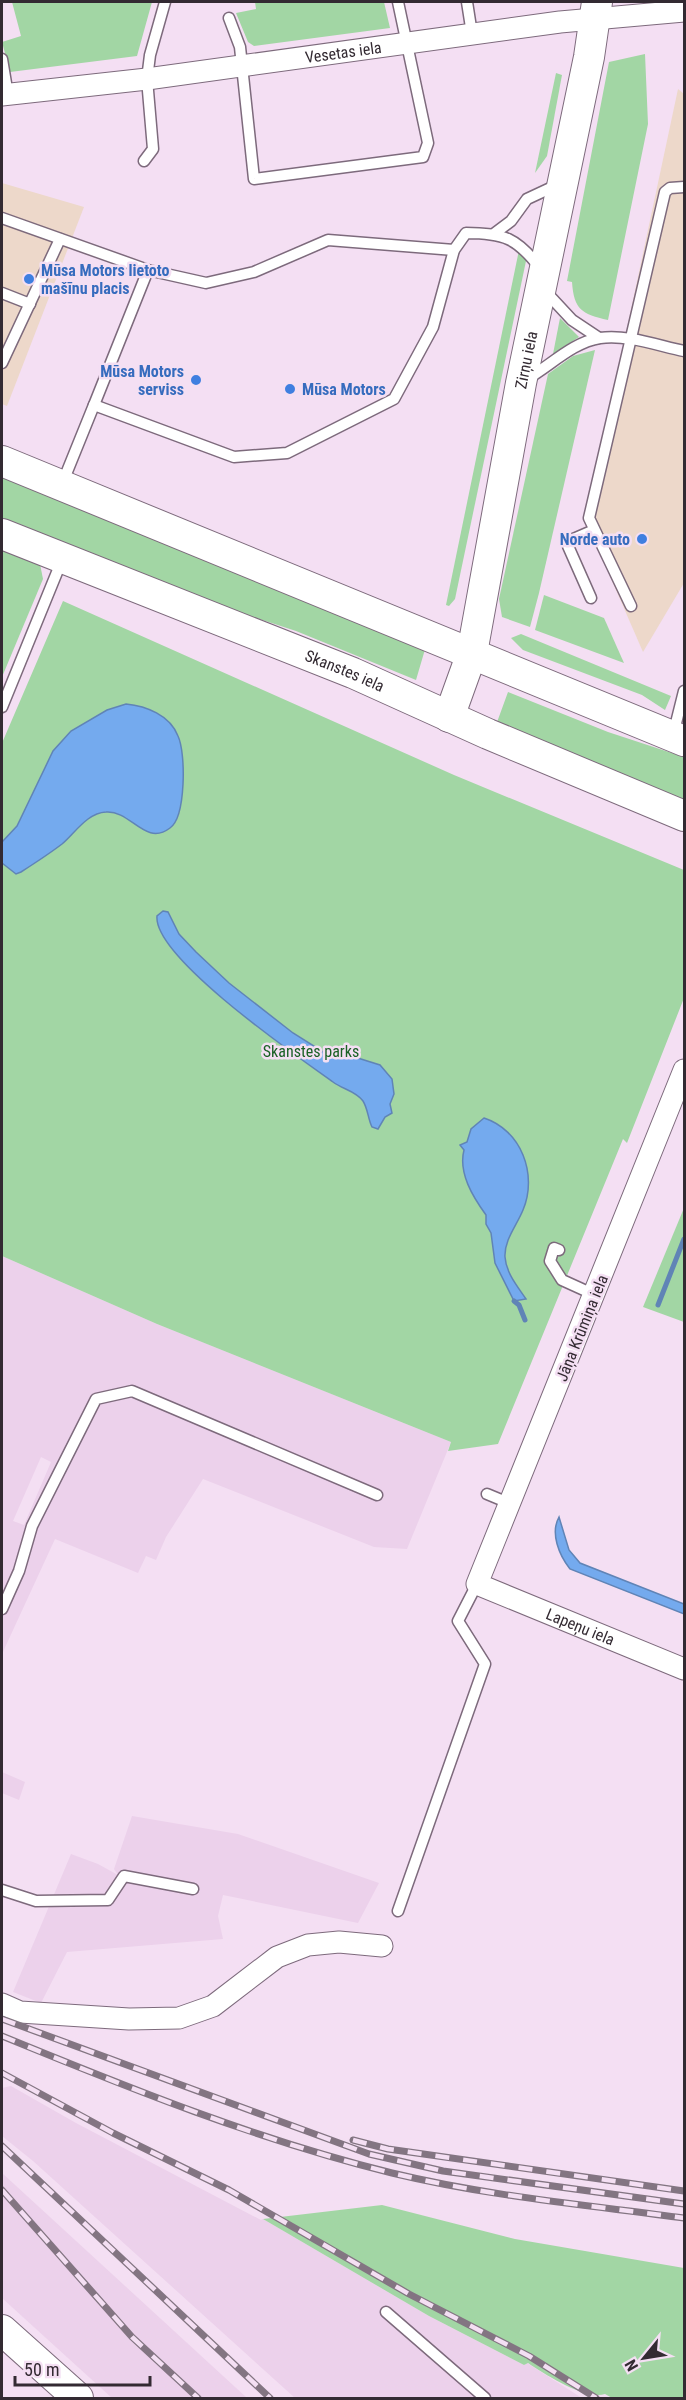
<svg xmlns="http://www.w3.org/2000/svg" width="686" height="2400" font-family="'Roboto Condensed',sans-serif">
  <rect width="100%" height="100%" fill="#f4dff3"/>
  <g fill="#edd8ca">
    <path d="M 678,89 L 684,94 L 684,583 L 643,652 L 586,521 Z"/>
    <path d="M 2,183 L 84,207 L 7,406 L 2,404 Z"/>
  </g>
  <g fill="#ecd1eb" fill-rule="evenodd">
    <path d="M 2,1256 L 157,1324 L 451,1442 L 407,1549 L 374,1547 L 203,1479 L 166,1537 L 156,1560 L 146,1556 L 138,1573 L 55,1539 L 2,1654 ZM 41,1457 L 51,1462 L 24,1525 L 13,1521 Z"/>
    <path d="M 2,1772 L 25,1782 L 19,1800 L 2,1793 Z"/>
    <path d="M 132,1816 L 238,1834 L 379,1883 L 358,1923 L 223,1895 L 218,1916 L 223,1939 L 67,1952 L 41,2003 L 13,1992 L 71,1854 L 98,1864 L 118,1875 L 114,1869 Z"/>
    <path d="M 11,2086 L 76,2123 L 261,2220 L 263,2219 L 429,2316 L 524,2365 L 527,2363 L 582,2398 L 295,2398 L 33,2161 L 2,2136 L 2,2088 Z"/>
    <path d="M 2,2173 L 247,2398 L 112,2398 L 2,2298 Z"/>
  </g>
  <g fill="#a2d6a4">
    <path d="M 12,2 L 152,2 L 137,56 L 10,72 L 2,42 L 21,36 Z"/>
    <path d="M 255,2 L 384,2 L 390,28 L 254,46 L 248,42 L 236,13 L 256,9 Z"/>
    <path d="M 645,54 L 648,124 L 608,320 C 582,314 574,310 572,282 L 567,281 L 609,62 Z"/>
    <path d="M 556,73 L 562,75 L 547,156 L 535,173 Z"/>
    <path d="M 519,250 L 526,261 L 455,599 L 449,606 L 446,605 Z"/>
    <path d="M 560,318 L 579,337 L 553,354 Z"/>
    <path d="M 595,350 L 539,593 L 530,627 L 502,617 L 499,599 L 548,374 L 573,356 Z"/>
    <path d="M 2,473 L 426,646 L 416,680 L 296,631 L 168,589 L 2,519 Z"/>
    <path d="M 2,547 L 40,564 L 43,579 L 2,677 Z"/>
    <path d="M 544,595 L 604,618 L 624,663 L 535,630 Z"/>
    <path d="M 63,601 L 454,775 L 684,870 L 684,998 L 627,1143 L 623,1139 L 498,1444 L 448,1451 L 451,1442 L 157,1324 L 2,1256 L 2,743 Z"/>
    <path d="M 521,634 L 671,696 L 665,710 L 642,695 L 523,650 L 511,638 Z"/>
    <path d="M 508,692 L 608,732 L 684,757 L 684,803 L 496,725 Z"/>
    <path d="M 684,1208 L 684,1322 L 643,1307 Z"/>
    <path d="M 382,2205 L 515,2239 L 684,2268 L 684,2398 L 612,2398 L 605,2394 C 585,2400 546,2375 528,2363 L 524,2365 L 429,2316 L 263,2219 Z"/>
  </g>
  <g fill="#74aaee" stroke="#6084b6" stroke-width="1.5">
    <path d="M 126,704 C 146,706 170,715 178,736 C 186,753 186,817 170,828 C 145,847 131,810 106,812 C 87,813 75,833 62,844 C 49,854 35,863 21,872 L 16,874 L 2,863 L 2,842 L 17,826 L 53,751 L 71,731 L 107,710 Z"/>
    <path d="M 163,911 L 168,912 L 179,934 L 196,952 L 229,983 L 293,1033 L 328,1055 L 345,1054 L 380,1065 L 392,1079 L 394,1094 L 390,1104 L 392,1113 L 385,1117 L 378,1129 L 372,1127 C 368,1119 368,1109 363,1101 C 356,1091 342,1089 333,1082 C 298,1057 153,957 157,916 Z"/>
    <path d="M 484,1118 C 521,1130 538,1174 523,1210 C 517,1225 504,1240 505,1257 C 506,1273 518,1287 526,1299 L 514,1301 L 495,1263 L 491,1233 L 486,1224 L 486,1215 C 473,1197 458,1173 464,1150 L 460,1145 L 467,1142 L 471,1129 Z"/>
    <path d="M 559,1517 L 569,1550 L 580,1563 L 684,1604 L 684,1614 L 570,1569 C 559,1555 550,1533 559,1517 Z"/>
  </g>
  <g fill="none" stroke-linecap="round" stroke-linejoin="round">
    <g stroke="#6084b6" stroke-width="5">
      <path d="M 514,1301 L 519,1305 L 525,1320"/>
      <path d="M 658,1305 L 684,1239"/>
    </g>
    <g stroke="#7d6a7c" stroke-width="13">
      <g id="lane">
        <path d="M 467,2 L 472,34"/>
        <path d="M 229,18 L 240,47 L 254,179 L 423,157 L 428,143 L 398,2"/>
        <path d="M 2,59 L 8,95"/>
        <path d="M 144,161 L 153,149 L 147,79 L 150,55 L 165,2"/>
        <path d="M 2,218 L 148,270"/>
        <path d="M 495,233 L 511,221 L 527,199 L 557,185"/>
        <path d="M 545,291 L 572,320 L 599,338"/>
        <path d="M 2,293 L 30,304"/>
        <path d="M 2,363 L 60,239"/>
        <path d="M 527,379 C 550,366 573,342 600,338 C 627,334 659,346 684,351"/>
        <path d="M 94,405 L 148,270 L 206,283 L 254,272 L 328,240 L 454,250"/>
        <path d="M 62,484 L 94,405 L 234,457 L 287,453 L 394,399 L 433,327 L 454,250 L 466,233 C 504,233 517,238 540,268"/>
        <path d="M 591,598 L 568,546 L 571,540 L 594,530"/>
        <path d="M 631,606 L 589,518 L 665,192 L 670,188 L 684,187"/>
        <path d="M 2,707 L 62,560"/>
        <path d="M 673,735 L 684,691"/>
        <path d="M 559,1250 L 554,1248 L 550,1261 L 562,1280 L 595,1295"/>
        <path d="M 487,1494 L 511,1504"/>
        <path d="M 2,1609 L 19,1571 L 32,1526 L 96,1399 L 132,1391 L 377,1495"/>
        <path d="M 2,1890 L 36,1901 L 108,1900 L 124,1876 L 193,1889"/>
        <path d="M 398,1911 L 485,1664 L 458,1621 L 477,1584"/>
        <path d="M 386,2312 L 485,2398"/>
      </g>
    </g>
    <g stroke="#7d6a7c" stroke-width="23">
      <g id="street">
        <path id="s1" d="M 2,95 L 147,79 L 560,22 L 684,11"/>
        <path id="s2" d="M 684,1070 L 477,1584 L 684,1669"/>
        <path d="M 2,2004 L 20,2012 L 129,2019 L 179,2018 L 213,2006 L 277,1957 L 308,1945 L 339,1942 L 382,1946"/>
      </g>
    </g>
    <g stroke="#7d6a7c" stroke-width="32">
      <g id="secondary">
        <path d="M 2,461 L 684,741"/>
        <path id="s3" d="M 2,534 L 353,673 L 488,734 L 684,816"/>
        <path id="s4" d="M 449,717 L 472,653 L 521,383 L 589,57 L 597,2"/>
        <path d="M 2,2330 L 78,2398"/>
      </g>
    </g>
    <use href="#lane" stroke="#fff" stroke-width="10"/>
    <use href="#street" stroke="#fff" stroke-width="21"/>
    <use href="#secondary" stroke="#fff" stroke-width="30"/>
    <g stroke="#837582" stroke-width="7">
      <g id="rail">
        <path d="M 2,2019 L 369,2154 L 443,2171 L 684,2204"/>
        <path d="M 2,2036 C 129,2088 258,2140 392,2173 C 487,2196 587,2205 684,2218"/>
        <path d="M 2,2073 L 113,2133 L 229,2190 L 409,2294 L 529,2356 L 596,2398"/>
        <path d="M 353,2140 L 388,2149 L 684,2191"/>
        <path d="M 2,2146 L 270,2398"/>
        <path d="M 2,2190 L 132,2337 L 198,2398"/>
      </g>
    </g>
    <use href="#rail" stroke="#f4dff3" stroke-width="4.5" stroke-dasharray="14" stroke-linecap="butt"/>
  </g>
  <g fill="#3f7fe0" stroke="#f4dff3" stroke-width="2">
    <circle cx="29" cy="279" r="6"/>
    <circle cx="196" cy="380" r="6"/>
    <circle cx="290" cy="389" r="6"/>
    <circle cx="642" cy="539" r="6"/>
  </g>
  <g text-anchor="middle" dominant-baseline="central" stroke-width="5" stroke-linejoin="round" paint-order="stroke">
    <g font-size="16" fill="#332a32" stroke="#f4dff3">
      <text stroke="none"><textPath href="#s1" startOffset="344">Vesetas iela</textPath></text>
      <text stroke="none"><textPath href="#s4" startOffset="366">Zirņu iela</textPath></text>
      <text stroke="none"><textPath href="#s3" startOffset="369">Skanstes iela</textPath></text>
      <text transform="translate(582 1328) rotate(-68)">Jāņa Krūmiņa iela</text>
      <text stroke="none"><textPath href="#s2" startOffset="666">Lapeņu iela</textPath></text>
    </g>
    <g font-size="16" font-weight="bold" fill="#366cbe" stroke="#f4dff3" text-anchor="start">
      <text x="41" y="270">Mūsa Motors lietoto<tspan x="41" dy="18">mašīnu placis</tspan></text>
      <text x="184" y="371" text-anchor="end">Mūsa Motors<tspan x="184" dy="18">serviss</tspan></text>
      <text x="302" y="389">Mūsa Motors</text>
      <text x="630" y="539" text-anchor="end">Norde auto</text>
    </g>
    <g font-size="16" fill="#1a6125" stroke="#f4dff3">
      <text x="311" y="1051">Skanstes parks</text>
    </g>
  </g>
  <rect width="686" height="2400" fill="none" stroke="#332a32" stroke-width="6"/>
  <g transform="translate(644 2358) rotate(240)" stroke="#f4dff3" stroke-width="4.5" paint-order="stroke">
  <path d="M0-4.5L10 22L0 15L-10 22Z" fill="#332a32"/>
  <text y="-9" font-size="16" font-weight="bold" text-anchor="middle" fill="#332a32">N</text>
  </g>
  <path d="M15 2376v9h135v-9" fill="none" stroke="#332a32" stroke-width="3"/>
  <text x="24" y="2376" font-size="18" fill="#332a32" stroke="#f4dff3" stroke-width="4.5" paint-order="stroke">50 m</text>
</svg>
